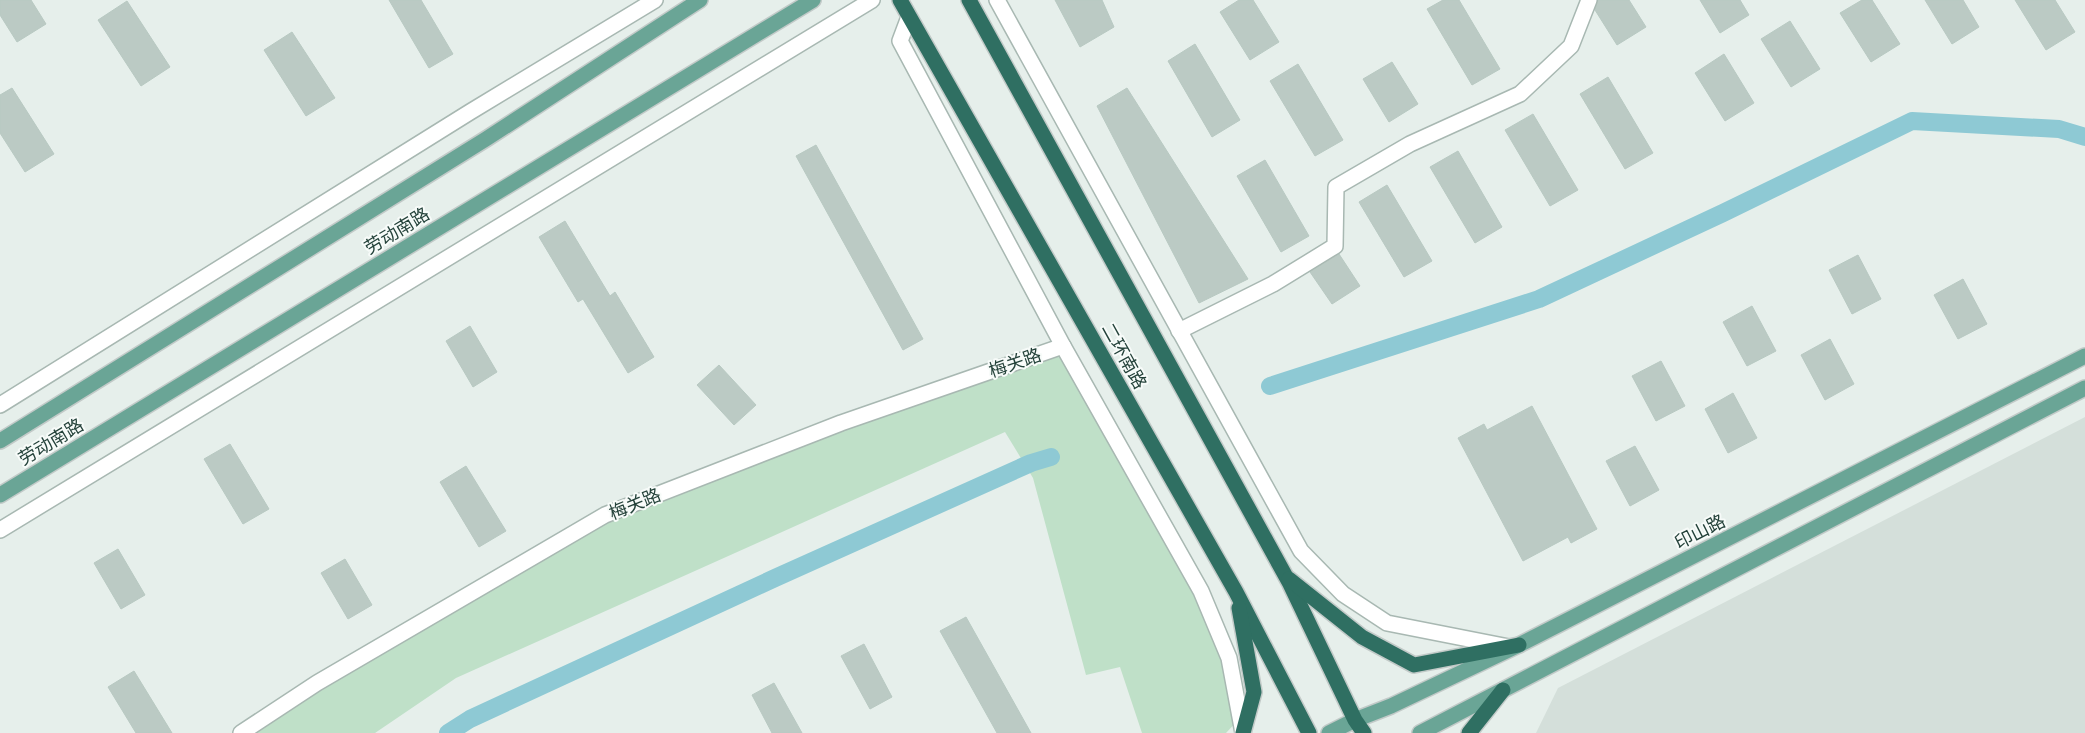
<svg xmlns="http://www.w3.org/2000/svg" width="2085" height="733" font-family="Arial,'Noto Sans SC',sans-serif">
  <rect width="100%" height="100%" fill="#e6efeb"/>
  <path fill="#d4dfda" d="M 2085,417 L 2085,733 L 1536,733 L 1558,688 Z"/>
  <path fill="#bfe0c8" d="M 1063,346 L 1201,591 L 1240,718 L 1226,733 L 1142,733 L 1120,667 L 1086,675 L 1033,478 L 1005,432 L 456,678 L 375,733 L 241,733 L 605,515 Z"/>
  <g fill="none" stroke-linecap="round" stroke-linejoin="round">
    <g stroke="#8ec9d4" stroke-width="18">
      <path d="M 1270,386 L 1539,299 L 1723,213 L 1912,121 L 2059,129 L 2085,137"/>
      <path d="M 448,733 L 470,719 L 775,578 L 1031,463 L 1051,457"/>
    </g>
  </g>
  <g fill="#bbcac4" stroke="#b8c9c2">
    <path d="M 0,0 L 31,0 L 46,24 L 17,42 L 0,15 Z"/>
    <path d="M 389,0 L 421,0 L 453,54 L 429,68 Z"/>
    <path d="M 1055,0 L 1102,0 L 1114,27 L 1080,47 Z"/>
    <path d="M 1239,0 L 1253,0 L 1279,42 L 1250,60 L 1220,12 Z"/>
    <path d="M 1443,0 L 1459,0 L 1500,69 L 1472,85 L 1427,9 Z"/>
    <path d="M 1598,0 L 1629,0 L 1646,27 L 1617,45 L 1595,10 Z"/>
    <path d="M 1700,0 L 1740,0 L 1749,15 L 1720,33 Z"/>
    <path d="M 1862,0 L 1872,0 L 1900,44 L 1871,62 L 1840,13 Z"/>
    <path d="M 1925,0 L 1963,0 L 1979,27 L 1952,44 Z"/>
    <path d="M 2015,0 L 2055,0 L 2075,32 L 2046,50 Z"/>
    <path d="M 127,1 L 170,67 L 141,86 L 98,20 Z"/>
    <path d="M 1790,21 L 1820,69 L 1791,87 L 1761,39 Z"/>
    <path d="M 292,32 L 335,98 L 306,116 L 264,50 Z"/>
    <path d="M 1195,44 L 1240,120 L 1212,137 L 1168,61 Z"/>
    <path d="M 1724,54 L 1754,103 L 1725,121 L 1695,73 Z"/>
    <path d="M 1392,62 L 1418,104 L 1389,122 L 1363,79 Z"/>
    <path d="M 1298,64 L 1343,140 L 1315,156 L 1270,81 Z"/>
    <path d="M 1608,77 L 1653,153 L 1625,169 L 1580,94 Z"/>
    <path d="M 12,88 L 54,154 L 25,172 L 0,133 L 0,95 Z"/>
    <path d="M 1127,88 L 1248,279 L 1199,303 L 1097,106 Z"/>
    <path d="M 1533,114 L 1578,190 L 1550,206 L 1505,130 Z"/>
    <path d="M 816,145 L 923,339 L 903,350 L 796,156 Z"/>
    <path d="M 1458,151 L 1502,227 L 1475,243 L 1430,167 Z"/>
    <path d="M 1265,160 L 1309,236 L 1281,252 L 1237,176 Z"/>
    <path d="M 1387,185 L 1432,261 L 1404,277 L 1359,202 Z"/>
    <path d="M 565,221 L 610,296 L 615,292 L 654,357 L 628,373 L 583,299 L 578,302 L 539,237 Z"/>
    <path d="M 1339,254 L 1360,286 L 1332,304 L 1310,272 Z"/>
    <path d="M 1858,255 L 1881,299 L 1852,314 L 1829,270 Z"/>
    <path d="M 1963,279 L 1987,324 L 1958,339 L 1934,295 Z"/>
    <path d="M 1752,306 L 1776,351 L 1747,366 L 1723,322 Z"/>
    <path d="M 470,326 L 497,372 L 473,387 L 446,341 Z"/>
    <path d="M 1830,339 L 1854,384 L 1825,400 L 1801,355 Z"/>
    <path d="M 1661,361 L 1685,406 L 1656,421 L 1632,376 Z"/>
    <path d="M 719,365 L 756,405 L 734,425 L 697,385 Z"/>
    <path d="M 1733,393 L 1757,438 L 1728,453 L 1705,409 Z"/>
    <path d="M 1532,406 L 1597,529 L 1571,543 L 1568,537 L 1523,561 L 1458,438 L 1484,424 L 1487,430 Z"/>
    <path d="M 230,444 L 269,509 L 243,524 L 204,459 Z"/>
    <path d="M 1635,446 L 1659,490 L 1630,506 L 1606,461 Z"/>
    <path d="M 466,466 L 506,531 L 479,547 L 440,482 Z"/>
    <path d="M 118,549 L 145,595 L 121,609 L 94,563 Z"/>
    <path d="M 345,559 L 372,605 L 348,619 L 321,573 Z"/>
    <path d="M 966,617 L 1031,733 L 997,733 L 940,631 Z"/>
    <path d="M 864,644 L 892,697 L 870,709 L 841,656 Z"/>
    <path d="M 134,671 L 172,733 L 136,733 L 108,687 Z"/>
    <path d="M 774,683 L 802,733 L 772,733 L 752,695 Z"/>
  </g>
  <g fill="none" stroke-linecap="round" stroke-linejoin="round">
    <g stroke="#a8b8b2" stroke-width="18">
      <g id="minor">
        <path d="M 997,0 L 1301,551 L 1343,594 L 1387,623 L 1509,647"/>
        <path d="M 909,17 L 900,41 L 1063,346 L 1201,591 L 1229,658 L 1243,733"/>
        <path d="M 1179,331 L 1273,284 L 1335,246 L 1336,187 L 1410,144 L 1520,94 L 1571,46 L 1589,0"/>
        <path d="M 0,405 L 470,112 L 655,0"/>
        <path d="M 0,530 L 872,0"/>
        <path d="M 241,733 L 317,683 L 605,515 L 841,423 L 1063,346"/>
      </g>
    </g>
    <g stroke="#c2cac8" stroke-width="18">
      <g id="major">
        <path d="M 0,441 L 486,139 L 700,0"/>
        <path d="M 0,495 L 813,0"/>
        <path d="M 1329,733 L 1355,720 L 1391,706 L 1519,645 L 2085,356"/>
        <path d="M 1420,733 L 2085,388"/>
      </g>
    </g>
    <g stroke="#c2cac8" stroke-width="18">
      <g id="highway">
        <path d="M 900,0 L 1236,592 L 1309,733"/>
        <path d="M 969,0 L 1290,584 L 1355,720 L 1364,733"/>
        <path d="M 1289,579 L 1362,637 L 1414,665 L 1519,645"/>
        <path d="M 1239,608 L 1254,692 L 1243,733"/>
        <path d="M 1469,733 L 1503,690"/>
      </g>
    </g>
    <use href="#minor" stroke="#fff" stroke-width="15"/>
    <use href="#major" stroke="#6aa596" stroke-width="15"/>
    <use href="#highway" stroke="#2f6f62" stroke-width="15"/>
  </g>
  <g text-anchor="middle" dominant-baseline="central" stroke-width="4" stroke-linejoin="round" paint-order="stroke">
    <g font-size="18" fill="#24423a" stroke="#f7fbf9">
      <text transform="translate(397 231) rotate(-31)">劳动南路</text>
      <text transform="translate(1124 356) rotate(61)">二环南路</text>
      <text transform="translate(1015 363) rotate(-19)">梅关路</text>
      <text transform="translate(51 442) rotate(-31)">劳动南路</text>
      <text transform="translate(635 504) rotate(-22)">梅关路</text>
      <text transform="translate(1700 532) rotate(-27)">印山路</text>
    </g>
  </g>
</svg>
